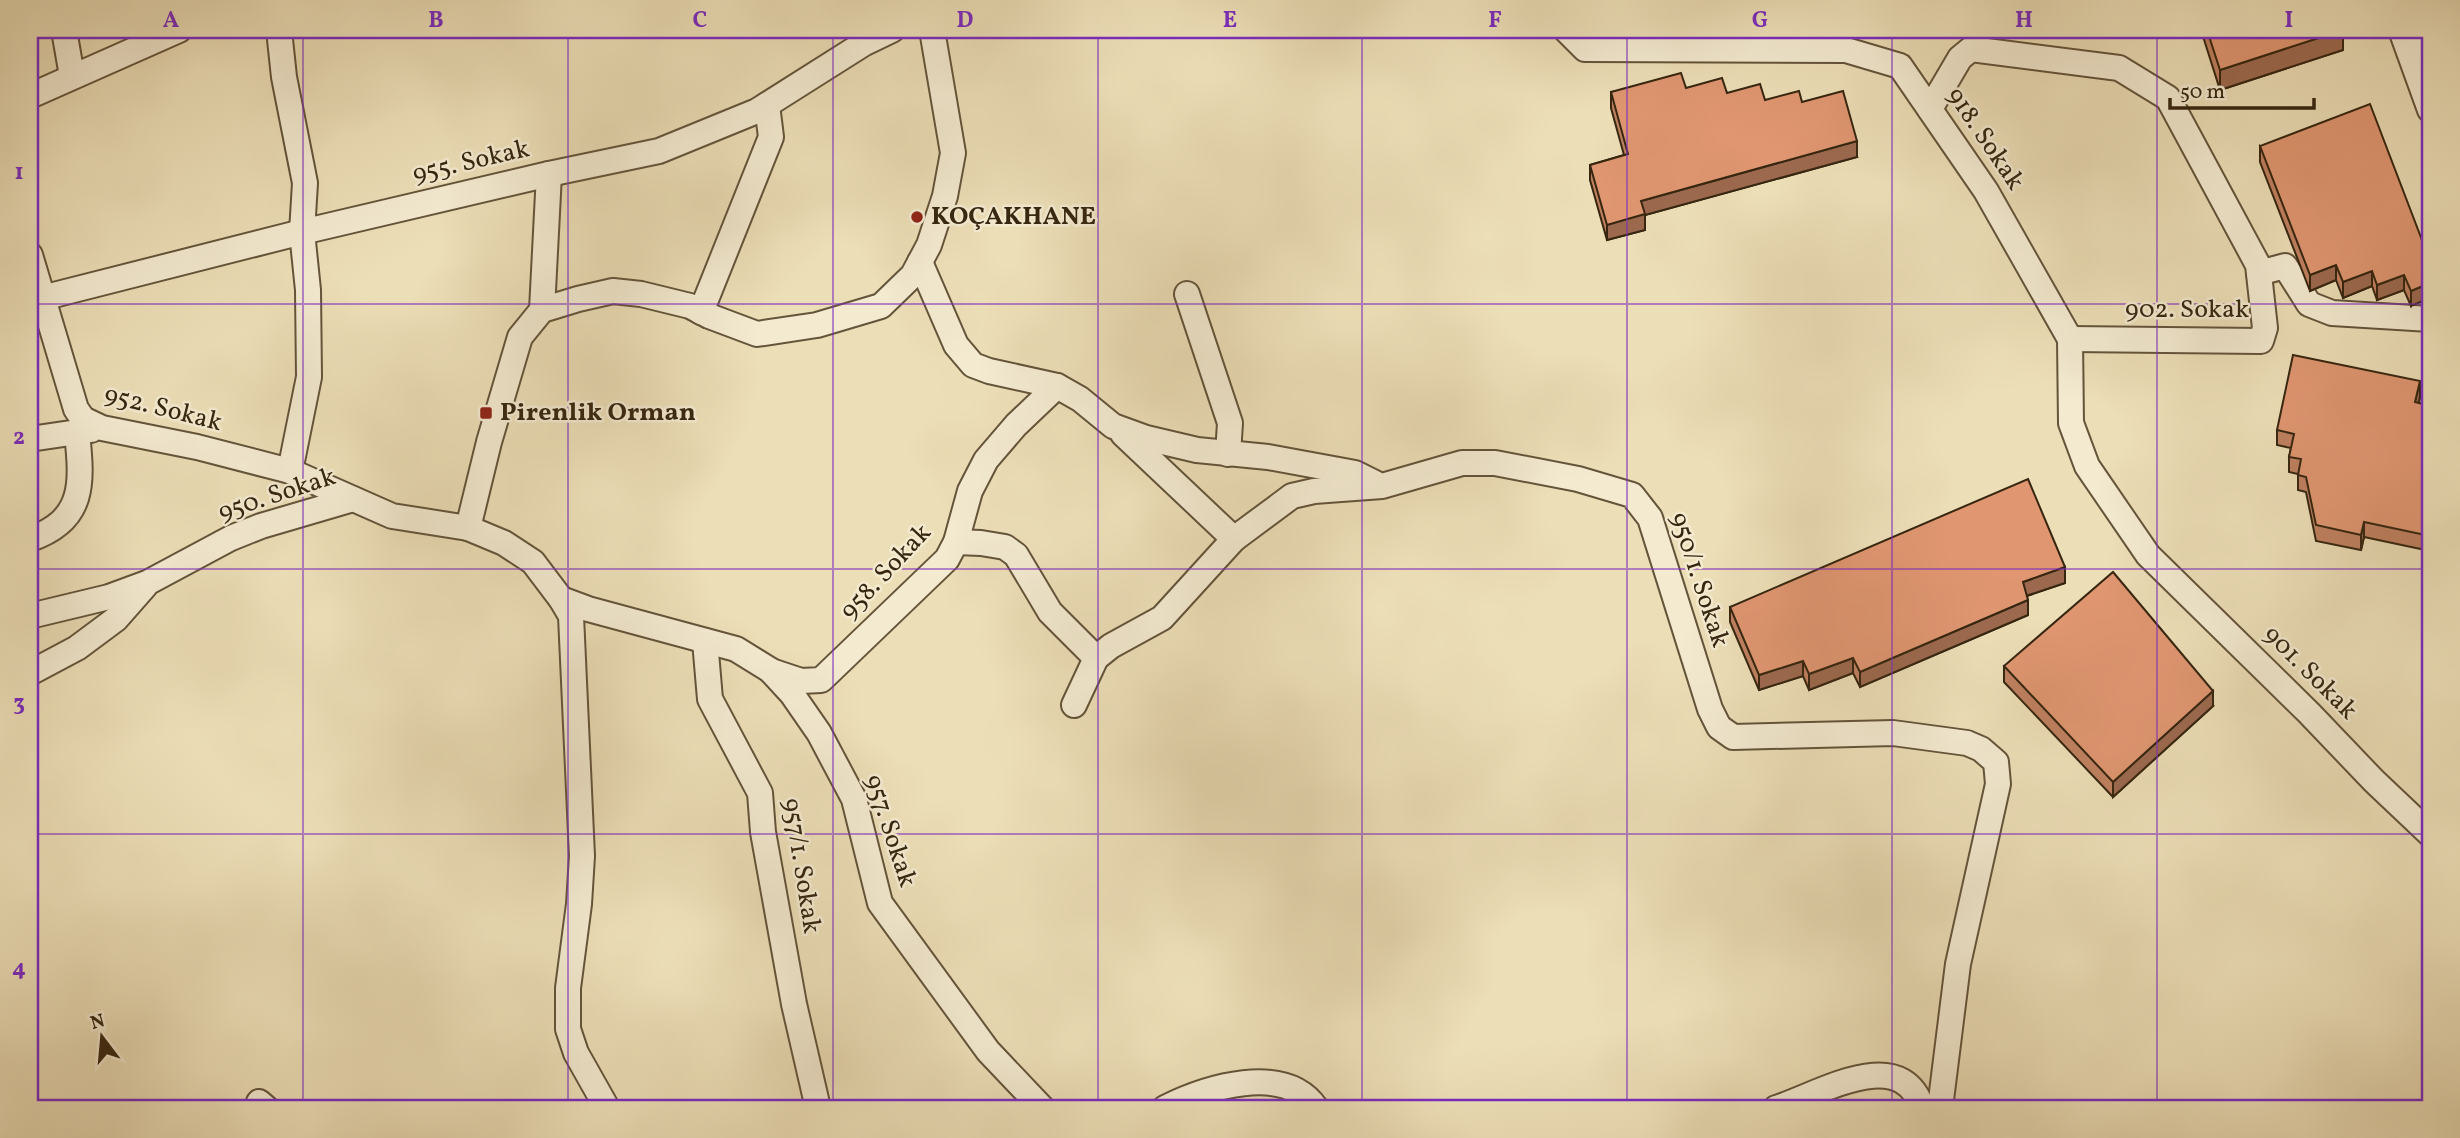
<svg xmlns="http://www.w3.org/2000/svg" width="2460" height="1138" font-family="Vollkorn,serif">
  <rect width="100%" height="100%" fill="#ecdeb7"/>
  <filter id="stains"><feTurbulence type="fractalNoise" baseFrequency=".00286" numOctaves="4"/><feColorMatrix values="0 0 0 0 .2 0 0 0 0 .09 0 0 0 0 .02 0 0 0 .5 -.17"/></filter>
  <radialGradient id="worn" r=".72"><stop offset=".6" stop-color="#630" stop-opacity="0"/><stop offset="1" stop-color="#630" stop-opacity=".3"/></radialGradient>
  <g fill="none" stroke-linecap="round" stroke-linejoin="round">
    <g stroke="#64543a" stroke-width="28">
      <g id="minor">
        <path d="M 64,30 L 72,76"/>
        <path d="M 279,30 L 284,77 L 305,183 L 302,232 L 308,290 L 309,377 L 290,471"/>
        <path d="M 1566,30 L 1585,49 L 1846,50 L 1900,66 L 1986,191 L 2070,339 L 2071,423 L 2087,466 L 2148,555 L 2309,713 L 2374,781 L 2430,834"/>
        <path d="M 2401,30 L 2430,110"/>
        <path d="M 2425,30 L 2430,45"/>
        <path d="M 30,96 L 179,30"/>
        <path d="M 1930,109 L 1960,58 L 1971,49 L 2119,68 L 2168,98 L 2258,265 L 2265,328 L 2261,341 L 2070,339"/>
        <path d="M 30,255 L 76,409 L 83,419 L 102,428 L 197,447 L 290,471 L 392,516 L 468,528 L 489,442 L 520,337 L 542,310 L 578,299 L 613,291 L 641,294 L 690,306 L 709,316 L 757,334 L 817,325 L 881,306 L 913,275 L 929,245 L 945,196 L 953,153 L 932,30"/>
        <path d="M 920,262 L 956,345 L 973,365 L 989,371 L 1057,386 L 1080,399 L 1113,426 L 1146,438 L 1197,450 L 1268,457 L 1355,473 L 1375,483"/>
        <path d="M 2259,273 L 2285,266 L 2309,304 L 2332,313 L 2430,319"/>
        <path d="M 1187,294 L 1230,423 L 1228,454"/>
        <path d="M 42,298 L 302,232 L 549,174 L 659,151 L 757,111 L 863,44 L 892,30"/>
        <path d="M 542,310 L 549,174"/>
        <path d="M 701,312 L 771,137 L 767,105"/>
        <path d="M 1123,434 L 1234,539"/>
        <path d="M 30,439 L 91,430"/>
        <path d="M 468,528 L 504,543 L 533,562 L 561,599 L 588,609 L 736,649 L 770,670 L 792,694 L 819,733 L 854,799 L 880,903 L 988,1051 L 1042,1108"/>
        <path d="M 30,539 C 86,520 82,482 77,432"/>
        <path d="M 956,542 L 981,543 L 1005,547 L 1016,555 L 1050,612 L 1096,658"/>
        <path d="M 561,599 L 571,616 L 582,856 L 579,904 L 568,988 L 568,1029 L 576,1053 L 607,1108"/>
        <path d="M 30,616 L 109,597 L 147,583 L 231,538 L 261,526 L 353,499"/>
        <path d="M 705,641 L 710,699 L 760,793 L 763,832 L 794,1004 L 818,1108"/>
        <path d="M 771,671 L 801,681 L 821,680 L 947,559 L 956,542 L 970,491 L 986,460 L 1016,425 L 1057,386"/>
        <path d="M 30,673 L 77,648 L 116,619 L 145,586"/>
        <path d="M 1074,705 L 1096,658 L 1111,646 L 1162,618 L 1234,539 L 1292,496 L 1314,491 L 1382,486 L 1462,463 L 1495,463 L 1578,479 L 1632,495 L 1650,518 L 1710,709 L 1719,727 L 1733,737 L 1893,733 L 1967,743 L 1981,749 L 1996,762 L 1998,784 L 1958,964 L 1940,1108"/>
        <path d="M 259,1102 L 266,1108"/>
        <path d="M 1165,1108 C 1205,1088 1284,1062 1316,1108"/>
        <path d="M 1776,1108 C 1818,1095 1901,1042 1922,1108"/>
      </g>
    </g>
    <use href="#minor" stroke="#f3ead0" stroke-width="24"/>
  </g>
  <g fill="#c08161" stroke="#362610" stroke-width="2">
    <path d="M 2201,30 L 2343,30 L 2343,50 L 2220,90 Z"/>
    <path d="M 1686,88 L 1727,93 L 1765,100 L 1802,102 L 1857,157 L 1645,215 L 1645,230 L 1607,240 L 1590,180 L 1590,165 L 1624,155 L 1611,108 L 1611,92 Z"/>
    <path d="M 2260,146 L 2430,261 L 2411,306 L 2404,290 L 2377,300 L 2372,286 L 2343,298 L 2336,280 L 2310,291 L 2260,162 Z"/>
    <path d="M 2420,397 L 2419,403 L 2430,406 L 2430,551 L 2364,537 L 2361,550 L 2316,541 L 2306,492 L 2298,490 L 2298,474 L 2289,472 L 2289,457 L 2291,448 L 2277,445 L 2277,430 Z"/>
    <path d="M 2065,583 L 2027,596 L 2028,615 L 1860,687 L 1853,673 L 1809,690 L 1803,676 L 1759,690 L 1730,622 L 1730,607 Z"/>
    <path d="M 2004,666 L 2213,706 L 2113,797 L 2004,682 Z"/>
  </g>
  <g fill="#9c694f" stroke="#362610" stroke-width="2">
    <path d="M 2343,30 L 2343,50 L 2220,90 L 2220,70 Z"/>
    <path d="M 1857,141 L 1857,157 L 1645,215 L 1645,230 L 1607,240 L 1607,225 L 1641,201 Z"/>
    <path d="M 2336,265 L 2336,280 L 2310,291 L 2310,275 Z"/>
    <path d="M 2372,271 L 2372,286 L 2343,298 L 2343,282 Z"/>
    <path d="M 2404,275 L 2404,290 L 2377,300 L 2377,285 Z"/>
    <path d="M 2430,283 L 2430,298 L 2411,306 L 2411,291 Z"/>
    <path d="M 2420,381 L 2420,397 L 2415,418 L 2415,402 Z"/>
    <path d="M 2364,522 L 2364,537 L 2361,550 L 2361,535 Z"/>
    <path d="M 2065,567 L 2065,583 L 2023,597 L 2023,582 Z"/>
    <path d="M 2028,600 L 2028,615 L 1860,687 L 1860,672 Z"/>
    <path d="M 1853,658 L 1853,673 L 1809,690 L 1809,674 Z"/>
    <path d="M 1803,661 L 1803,676 L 1759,690 L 1759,675 Z"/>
    <path d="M 2213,691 L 2213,706 L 2113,797 L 2113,782 Z"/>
  </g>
  <g fill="#df9671" stroke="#362610" stroke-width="2">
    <path d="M 2207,30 L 2343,30 L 2220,70 Z"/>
    <path d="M 1681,73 L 1686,88 L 1722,78 L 1727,93 L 1760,84 L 1765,100 L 1799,91 L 1802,102 L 1843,91 L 1857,141 L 1641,201 L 1645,214 L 1607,225 L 1590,165 L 1628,154 L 1611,92 Z"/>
    <path d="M 2370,104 L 2430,261 L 2430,283 L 2411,291 L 2404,275 L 2377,285 L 2372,271 L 2343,282 L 2336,265 L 2310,275 L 2260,146 Z"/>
    <path d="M 2293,355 L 2420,381 L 2415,402 L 2430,406 L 2430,536 L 2364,522 L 2361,535 L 2316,525 L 2306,477 L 2298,475 L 2301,459 L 2289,457 L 2294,434 L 2277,430 Z"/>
    <path d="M 2028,479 L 2065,567 L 2023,582 L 2028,600 L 1860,672 L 1853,658 L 1809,674 L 1803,661 L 1759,675 L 1730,607 Z"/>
    <path d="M 2113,572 L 2213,691 L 2113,782 L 2004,666 Z"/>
  </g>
  <path fill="none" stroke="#7b2cbf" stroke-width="2" stroke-opacity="0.55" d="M 303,30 L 303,1108M 568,30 L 568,1108M 833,30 L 833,1108M 1098,30 L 1098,1108M 1362,30 L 1362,1108M 1627,30 L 1627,1108M 1892,30 L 1892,1108M 2157,30 L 2157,1108M 30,304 L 2430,304M 30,569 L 2430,569M 30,834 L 2430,834"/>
  <g fill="#8f2418" stroke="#f3ead0" stroke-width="2.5">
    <circle cx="917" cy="217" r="7"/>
    <rect x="479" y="406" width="14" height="14" rx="3.5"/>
  </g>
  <g text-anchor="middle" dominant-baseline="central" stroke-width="5" stroke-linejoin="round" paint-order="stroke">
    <g font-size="26" fill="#362610" stroke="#f3ead0">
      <text transform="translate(1985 139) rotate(56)">918. Sokak</text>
      <text transform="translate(471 162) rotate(-13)">955. Sokak</text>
      <text x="2187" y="310">902. Sokak</text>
      <text transform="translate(163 409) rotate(14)">952. Sokak</text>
      <text transform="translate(277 495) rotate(-18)">950. Sokak</text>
      <text transform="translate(886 572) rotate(-47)">958. Sokak</text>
      <text transform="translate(1699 580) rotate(72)">950/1. Sokak</text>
      <text transform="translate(2310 673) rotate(45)">901. Sokak</text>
      <text transform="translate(890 831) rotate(72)">957. Sokak</text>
      <text transform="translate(801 866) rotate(81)">957/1. Sokak</text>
    </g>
    <g font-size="26" font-weight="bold" fill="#362610" stroke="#f3ead0" text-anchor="start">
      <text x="931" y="217">KOÇAKHANE</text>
      <text x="500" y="413">Pirenlik Orman</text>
    </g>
  </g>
  <rect width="2460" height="1138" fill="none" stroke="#ecdeb7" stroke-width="77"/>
  <g transform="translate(102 1037) rotate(344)" stroke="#f3ead0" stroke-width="5" paint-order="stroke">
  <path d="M0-5L12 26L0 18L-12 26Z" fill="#362610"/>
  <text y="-10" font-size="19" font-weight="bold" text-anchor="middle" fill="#362610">N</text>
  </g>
  <path d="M2170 98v10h144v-10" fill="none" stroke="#362610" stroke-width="3.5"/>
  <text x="2180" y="98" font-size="21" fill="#362610" stroke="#f3ead0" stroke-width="5" paint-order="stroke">50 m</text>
  <rect x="38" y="38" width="2384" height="1062" fill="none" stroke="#7b2cbf" stroke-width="2.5"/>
  <g font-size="23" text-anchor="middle" font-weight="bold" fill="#7b2cbf">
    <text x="171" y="27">A</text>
    <text x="436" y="27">B</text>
    <text x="700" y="27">C</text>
    <text x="965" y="27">D</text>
    <text x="1230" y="27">E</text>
    <text x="1495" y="27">F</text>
    <text x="1760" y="27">G</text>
    <text x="2024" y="27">H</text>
    <text x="2289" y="27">I</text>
    <text x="19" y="179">1</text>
    <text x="19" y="444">2</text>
    <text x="19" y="710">3</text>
    <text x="19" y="975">4</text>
  </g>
  <rect width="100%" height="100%" filter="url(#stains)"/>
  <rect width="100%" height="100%" fill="url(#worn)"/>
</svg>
